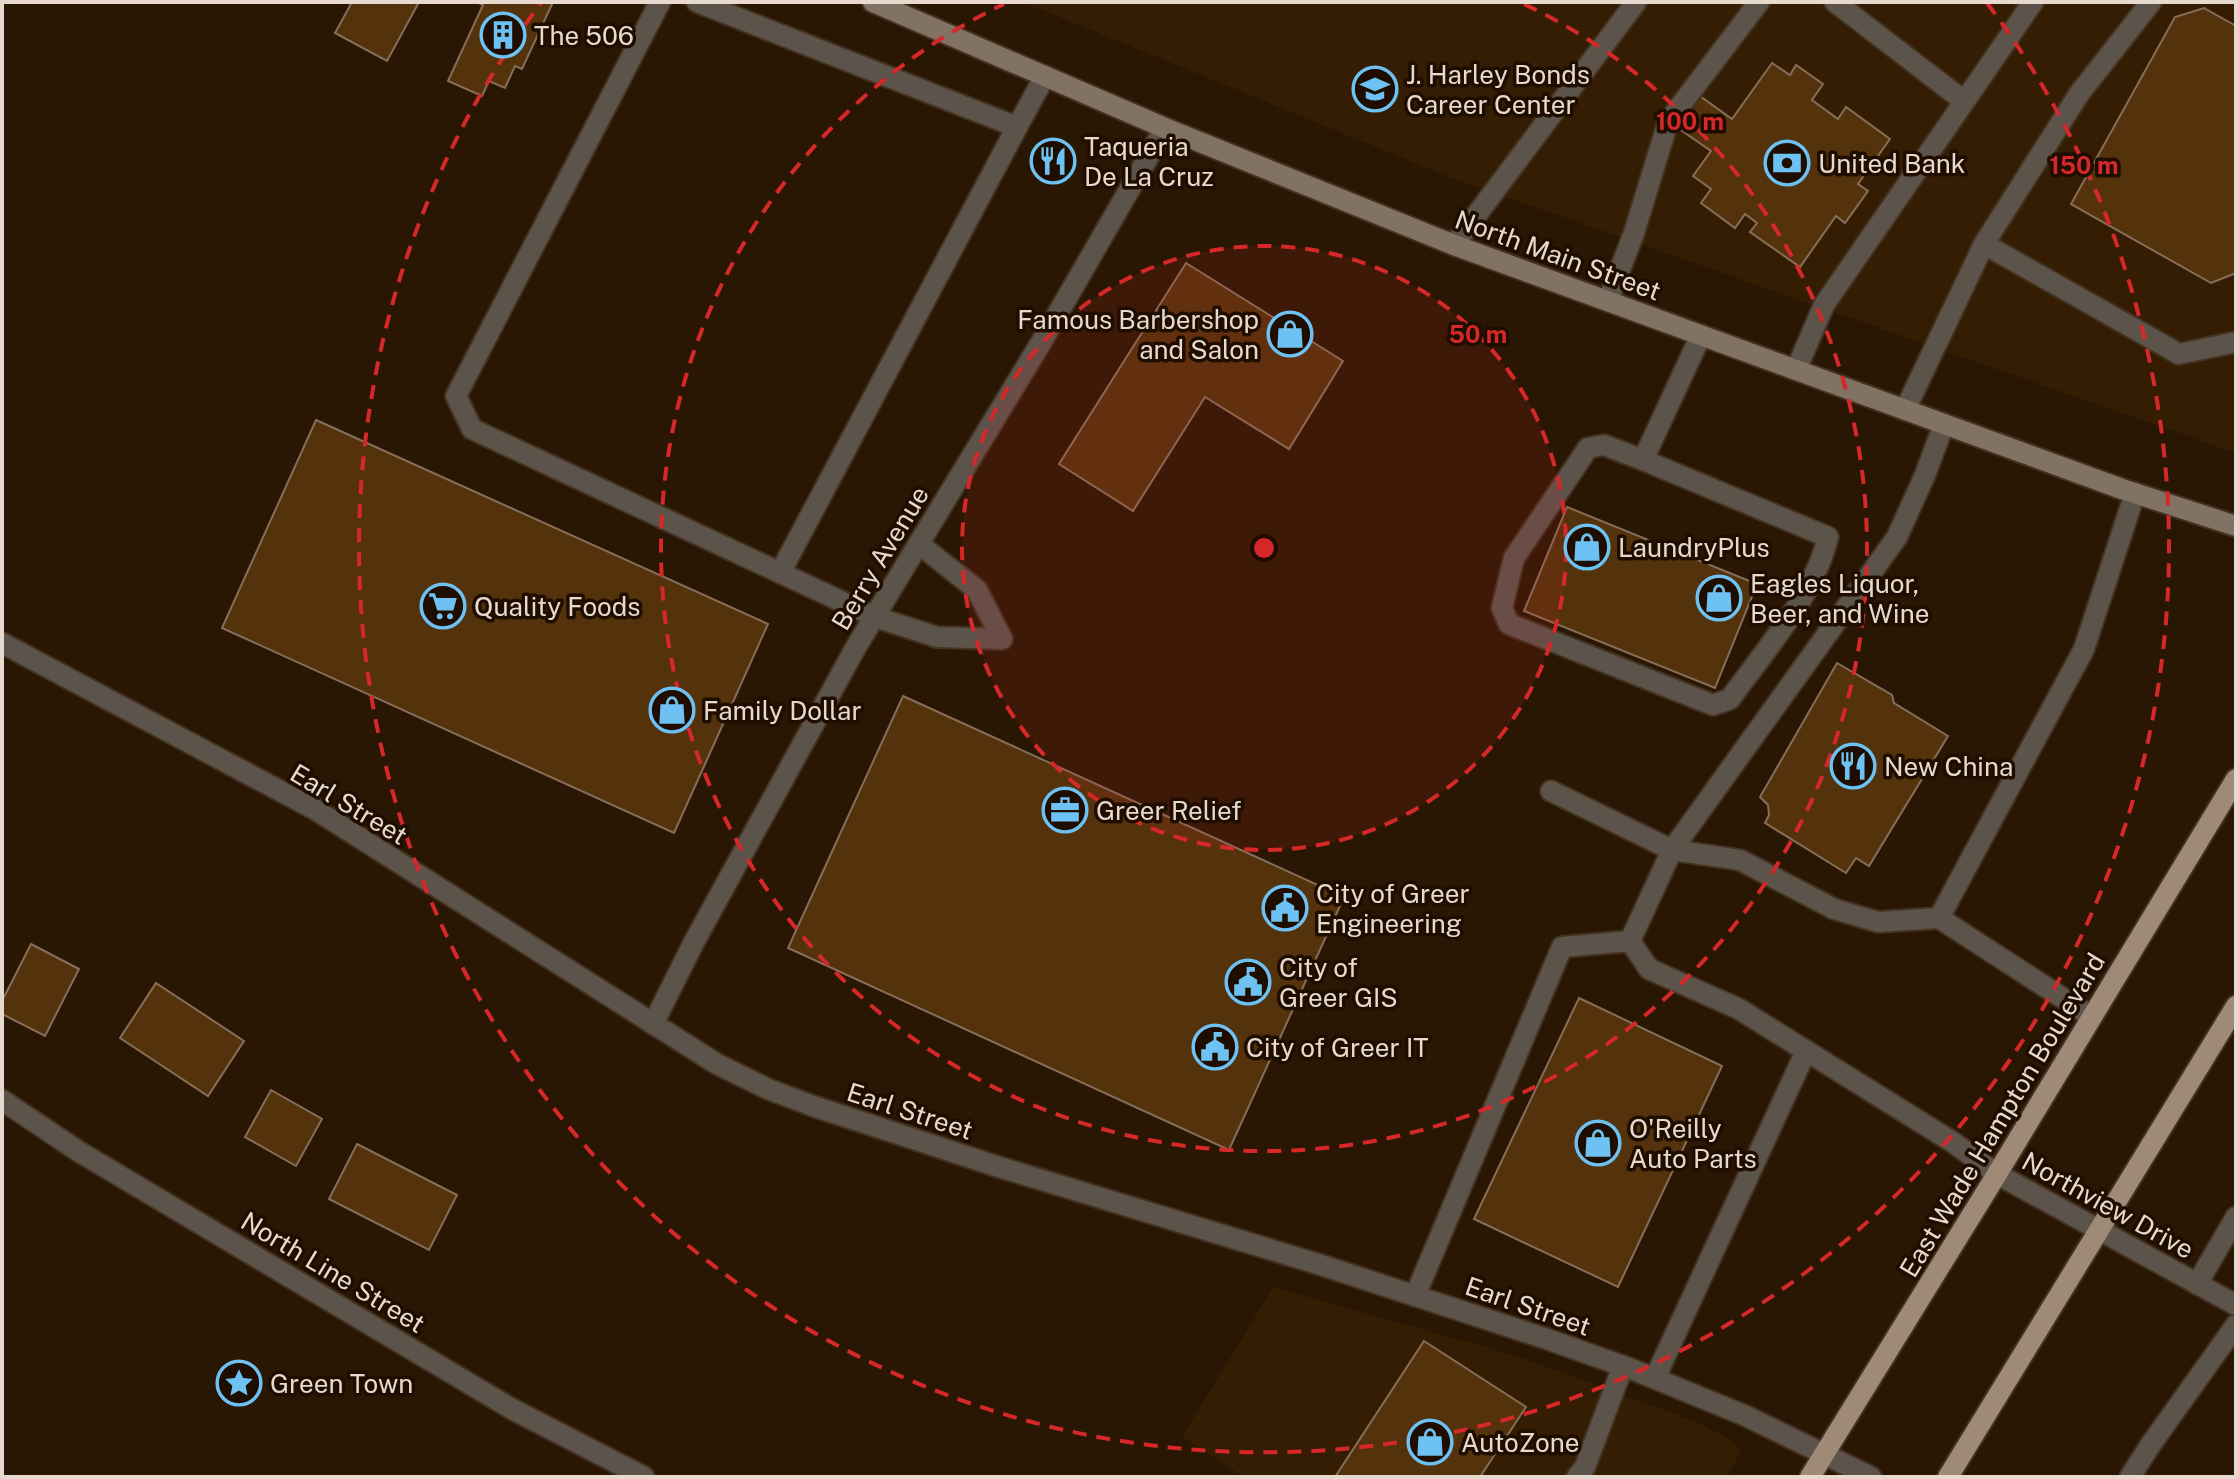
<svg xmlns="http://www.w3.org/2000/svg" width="2238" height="1479" font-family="'Public Sans',sans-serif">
  <rect width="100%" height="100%" fill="#291704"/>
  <g fill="#341d03">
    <path d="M 1023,2 L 2236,2 L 2236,453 L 1449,177 Z"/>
    <path d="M 1273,1287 L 1517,1356 L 1694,1421 L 1730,1439 L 1741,1452 L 1726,1477 L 1244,1477 L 1182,1437 Z"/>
  </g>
  <g fill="#54320c" stroke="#866f5a" stroke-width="2">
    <path d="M 352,2 L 419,2 L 387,61 L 335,33 Z"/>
    <path d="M 477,2 L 553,2 L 522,69 L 515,66 L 505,88 L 489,81 L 482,96 L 448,81 L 483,5 Z"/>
    <path d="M 2204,8 L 2236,26 L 2236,273 L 2211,283 L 2071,204 L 2175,17 Z"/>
    <path d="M 1772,63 L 1790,75 L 1796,65 L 1823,84 L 1812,100 L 1838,119 L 1846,107 L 1890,139 L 1858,184 L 1868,191 L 1845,223 L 1836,216 L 1800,267 L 1750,232 L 1757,223 L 1745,214 L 1735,228 L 1701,203 L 1711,189 L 1693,176 L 1711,151 L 1675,126 L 1697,94 L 1732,119 Z"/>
    <path d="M 1186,263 L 1343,361 L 1289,449 L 1205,397 L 1133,511 L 1059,464 Z"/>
    <path d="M 316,420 L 768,624 L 674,833 L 222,628 Z"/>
    <path d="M 1567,507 L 1757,584 L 1715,688 L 1524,611 Z"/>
    <path d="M 1837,663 L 1892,695 L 1894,703 L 1948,736 L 1869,866 L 1856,858 L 1846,873 L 1765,823 L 1769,815 L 1768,805 L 1760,797 Z"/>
    <path d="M 903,696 L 1344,897 L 1229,1150 L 788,948 Z"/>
    <path d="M 31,944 L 79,969 L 45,1036 L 2,1014 L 2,1001 Z"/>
    <path d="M 156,983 L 244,1041 L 208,1096 L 120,1038 Z"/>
    <path d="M 1579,998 L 1722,1066 L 1618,1287 L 1474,1219 Z"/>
    <path d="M 271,1090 L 322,1119 L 296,1166 L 245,1137 Z"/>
    <path d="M 357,1144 L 457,1195 L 429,1250 L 329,1199 Z"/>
    <path d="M 1424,1341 L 1526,1407 L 1480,1477 L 1335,1477 Z"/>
  </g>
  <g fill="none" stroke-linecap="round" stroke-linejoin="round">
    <g stroke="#443220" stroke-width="24">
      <g id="service">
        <path d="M 660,2 L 456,396 L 472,429 L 875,617 L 937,637 L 1002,639 L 977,590 L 919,544"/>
        <path d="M 697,2 L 1017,127 L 1045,76"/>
        <path d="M 1835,2 L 1964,101"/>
        <path d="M 1984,244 L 2079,94 L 2151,2"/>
        <path d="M 1608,301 L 1634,233 L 1668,122 L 1759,2"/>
        <path d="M 1796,370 L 1824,305 L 2033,2"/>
        <path d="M 1905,410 L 1984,244 L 2179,354 L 2236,342"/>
        <path d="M 1944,424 L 1925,475 L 1897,537 L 1672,850 L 1630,941 L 1649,969 L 1739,1009 L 1951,1141 L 1997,1174"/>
        <path d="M 1643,460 L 1604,445 L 1588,448 L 1514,558 L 1502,608 L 1509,624 L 1713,705 L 1730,699 C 1765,650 1814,596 1828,537 L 1643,460 L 1701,335"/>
        <path d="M 780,573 L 1017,127"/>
        <path d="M 1551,791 L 1672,850 L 1740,860 L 1834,909 L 1878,922 L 1939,918 L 2092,1017"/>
        <path d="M 1939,918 L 2084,649 L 2135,493"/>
        <path d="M 2197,1284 L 2236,1217"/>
        <path d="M 1415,1296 L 1562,947 L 1630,941"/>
        <path d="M 1655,1378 L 1806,1051"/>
        <path d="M 1577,1477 L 1585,1467 L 1623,1366"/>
        <path d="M 2130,1477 L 2149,1447 L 2236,1325"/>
      </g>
    </g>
    <g stroke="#443220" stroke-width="24">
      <g id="minor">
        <path d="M 1454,245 L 1636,2"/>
        <path d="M 2,643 L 316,810 L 717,1064 L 768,1089 L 813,1106 L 996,1166 L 1318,1264 L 1547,1339 L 1634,1370 L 1746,1416 L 1871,1477"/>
        <path d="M 653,1024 L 694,942 L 856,647 L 1042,341 L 1165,128"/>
        <path d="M 2,1100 L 78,1151 L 512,1409 L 644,1477"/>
        <path d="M 1997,1174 L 2236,1305"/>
      </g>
    </g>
    <g stroke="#443220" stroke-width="24">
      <path id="secondary" d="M 873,2 L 1165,128 L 1454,245 L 2122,489 L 2236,526"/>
    </g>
    <g stroke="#443220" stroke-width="24">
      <g id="primary">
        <path d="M 1810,1477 L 1997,1174 L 2236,779"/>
        <path d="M 1948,1477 L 2236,1006"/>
      </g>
    </g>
    <use href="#service" stroke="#5c534a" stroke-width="20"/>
    <use href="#minor" stroke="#5c534a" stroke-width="20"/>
    <use href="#secondary" stroke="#827264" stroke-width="20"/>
    <use href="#primary" stroke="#9e8a77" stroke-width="20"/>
  </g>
  <circle cx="1264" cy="548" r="302" fill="#d62828" fill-opacity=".12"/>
  <g fill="none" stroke="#d62828" stroke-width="4" stroke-dasharray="14 10">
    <circle cx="1264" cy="548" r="302"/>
    <path d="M1524 4A603 603 0 1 1 1004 4"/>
    <path d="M1987 3A905 905 0 1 1 541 3"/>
  </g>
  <defs>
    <g id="building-ring" transform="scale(2.3)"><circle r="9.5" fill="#1f0e00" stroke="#6ec2f3" stroke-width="1.5"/><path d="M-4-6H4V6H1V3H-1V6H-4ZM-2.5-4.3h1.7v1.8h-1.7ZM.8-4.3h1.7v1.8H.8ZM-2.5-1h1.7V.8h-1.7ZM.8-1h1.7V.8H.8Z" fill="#6ec2f3"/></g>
    <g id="school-ring" transform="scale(2.3)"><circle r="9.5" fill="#1f0e00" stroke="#6ec2f3" stroke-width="1.5"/><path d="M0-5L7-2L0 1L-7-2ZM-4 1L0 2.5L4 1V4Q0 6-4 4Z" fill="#6ec2f3"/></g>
    <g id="restaurant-ring" transform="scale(2.3)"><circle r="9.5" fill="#1f0e00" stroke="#6ec2f3" stroke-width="1.5"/><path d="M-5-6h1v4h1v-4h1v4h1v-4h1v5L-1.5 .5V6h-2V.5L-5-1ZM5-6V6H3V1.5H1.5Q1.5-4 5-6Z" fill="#6ec2f3"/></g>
    <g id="bank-ring" transform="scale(2.3)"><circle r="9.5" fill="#1f0e00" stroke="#6ec2f3" stroke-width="1.5"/><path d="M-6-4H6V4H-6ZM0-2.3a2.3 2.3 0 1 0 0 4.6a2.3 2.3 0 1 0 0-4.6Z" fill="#6ec2f3"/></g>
    <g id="shop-ring" transform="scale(2.3)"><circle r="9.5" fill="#1f0e00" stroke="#6ec2f3" stroke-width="1.5"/><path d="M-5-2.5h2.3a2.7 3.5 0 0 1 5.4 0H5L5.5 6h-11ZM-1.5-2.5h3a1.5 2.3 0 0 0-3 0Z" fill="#6ec2f3"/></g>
    <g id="supermarket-ring" transform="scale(2.3)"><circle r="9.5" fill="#1f0e00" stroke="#6ec2f3" stroke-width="1.5"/><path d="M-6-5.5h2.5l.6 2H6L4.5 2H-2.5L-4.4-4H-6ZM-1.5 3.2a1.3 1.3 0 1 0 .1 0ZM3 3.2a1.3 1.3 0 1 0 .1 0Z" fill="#6ec2f3"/></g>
    <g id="office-ring" transform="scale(2.3)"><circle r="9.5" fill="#1f0e00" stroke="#6ec2f3" stroke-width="1.5"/><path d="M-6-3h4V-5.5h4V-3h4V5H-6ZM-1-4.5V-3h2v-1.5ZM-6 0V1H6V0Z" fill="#6ec2f3"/></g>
    <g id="civic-ring" transform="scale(2.3)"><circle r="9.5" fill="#1f0e00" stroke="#6ec2f3" stroke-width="1.5"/><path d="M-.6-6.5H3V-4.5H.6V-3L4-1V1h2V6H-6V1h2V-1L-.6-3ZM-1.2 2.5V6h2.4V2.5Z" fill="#6ec2f3"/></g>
    <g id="sight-ring" transform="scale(2.3)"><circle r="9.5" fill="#1f0e00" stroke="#6ec2f3" stroke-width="1.5"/><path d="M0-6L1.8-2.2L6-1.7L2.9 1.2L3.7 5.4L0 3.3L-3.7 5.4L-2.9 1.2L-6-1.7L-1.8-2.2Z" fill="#6ec2f3"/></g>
  </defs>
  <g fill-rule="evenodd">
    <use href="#building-ring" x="503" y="35"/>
    <use href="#school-ring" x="1375" y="89"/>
    <use href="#restaurant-ring" x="1053" y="161"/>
    <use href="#bank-ring" x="1787" y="163"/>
    <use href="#shop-ring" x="1290" y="334"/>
    <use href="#shop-ring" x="1587" y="547"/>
    <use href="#shop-ring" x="1719" y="598"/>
    <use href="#supermarket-ring" x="443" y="606"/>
    <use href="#shop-ring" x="672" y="710"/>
    <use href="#restaurant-ring" x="1853" y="766"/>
    <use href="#office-ring" x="1065" y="810"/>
    <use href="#civic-ring" x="1285" y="908"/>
    <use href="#civic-ring" x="1248" y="982"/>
    <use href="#civic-ring" x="1215" y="1047"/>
    <use href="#shop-ring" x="1598" y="1143"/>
    <use href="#sight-ring" x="239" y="1383"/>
    <use href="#shop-ring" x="1430" y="1442"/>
  </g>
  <g text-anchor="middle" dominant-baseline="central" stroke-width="7" stroke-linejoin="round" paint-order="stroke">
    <g font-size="26" fill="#e7d9ce" stroke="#1f0e00" text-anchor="start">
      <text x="534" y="35">The 506</text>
      <text x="1406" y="74">J. Harley Bonds<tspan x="1406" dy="30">Career Center</tspan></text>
      <text x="1084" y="146">Taqueria<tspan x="1084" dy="30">De La Cruz</tspan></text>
      <text x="1818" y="163">United Bank</text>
      <text x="1259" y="319" text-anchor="end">Famous Barbershop<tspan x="1259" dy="30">and Salon</tspan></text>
      <text x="1618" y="547">LaundryPlus</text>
      <text x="1750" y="583">Eagles Liquor,<tspan x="1750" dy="30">Beer, and Wine</tspan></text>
      <text x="474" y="606">Quality Foods</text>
      <text x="703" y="710">Family Dollar</text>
      <text x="1884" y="766">New China</text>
      <text x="1096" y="810">Greer Relief</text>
      <text x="1316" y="893">City of Greer<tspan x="1316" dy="30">Engineering</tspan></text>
      <text x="1279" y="967">City of<tspan x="1279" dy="30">Greer GIS</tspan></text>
      <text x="1246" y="1047">City of Greer IT</text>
      <text x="1629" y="1128">O'Reilly<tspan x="1629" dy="30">Auto Parts</tspan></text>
      <text x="270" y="1383">Green Town</text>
      <text x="1461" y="1442">AutoZone</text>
    </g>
    <g font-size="26" fill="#e7d9ce" stroke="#1f0e00">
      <text transform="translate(1558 255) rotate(20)">North Main Street</text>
      <text transform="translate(880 558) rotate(-59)">Berry Avenue</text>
      <text transform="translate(349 804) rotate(31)">Earl Street</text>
      <text transform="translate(910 1111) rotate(18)">Earl Street</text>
      <text transform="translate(2002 1115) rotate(-59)">East Wade Hampton Boulevard</text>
      <text transform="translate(2108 1205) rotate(29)">Northview Drive</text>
      <text transform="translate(333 1272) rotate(31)">North Line Street</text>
      <text transform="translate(1528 1306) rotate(19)">Earl Street</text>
    </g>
  </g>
  <circle cx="1264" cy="548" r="12" fill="#d62828" stroke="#1f0e00" stroke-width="4"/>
  <g font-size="24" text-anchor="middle" font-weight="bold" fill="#d62828" stroke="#1f0e00" stroke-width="7" stroke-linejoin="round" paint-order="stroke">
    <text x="1690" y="130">100 m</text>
    <text x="2084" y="174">150 m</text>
    <text x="1478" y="343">50 m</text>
  </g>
  <rect width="2238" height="1479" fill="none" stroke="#e7d9ce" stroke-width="8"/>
</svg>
